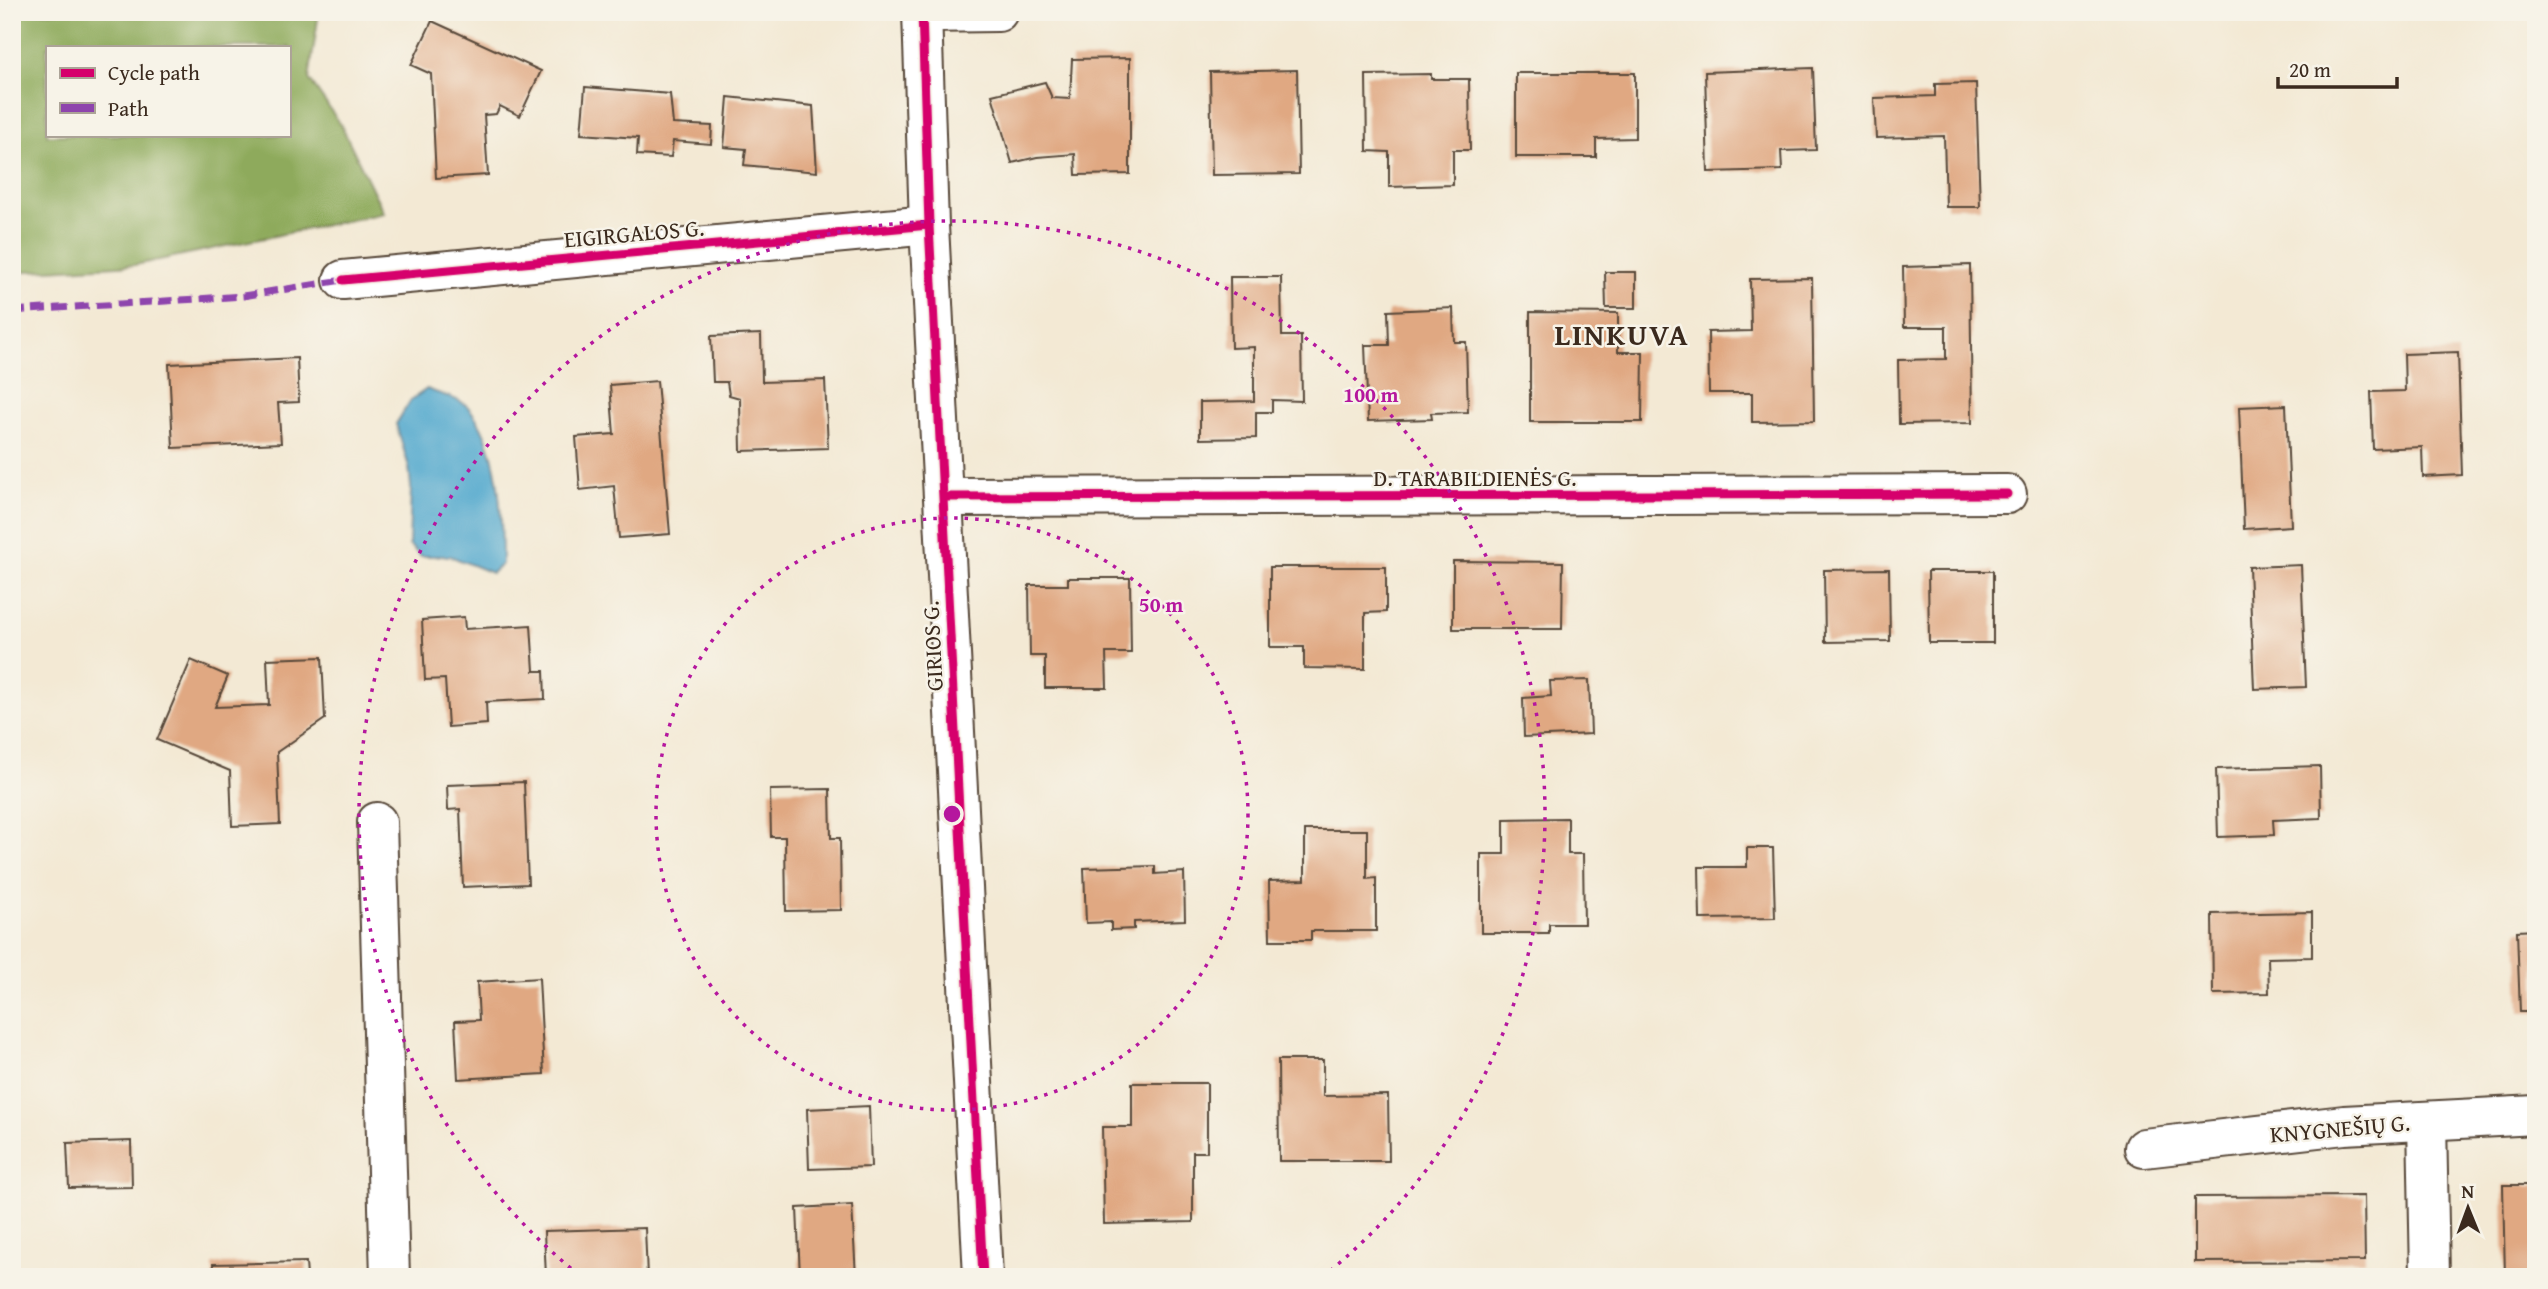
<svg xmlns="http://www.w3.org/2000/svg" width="2548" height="1289" font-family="'Gentium Book Plus',serif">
  <rect width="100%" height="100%" fill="#f7f3e8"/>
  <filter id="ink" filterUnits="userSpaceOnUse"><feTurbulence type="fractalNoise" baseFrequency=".0143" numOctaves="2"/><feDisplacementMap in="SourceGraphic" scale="14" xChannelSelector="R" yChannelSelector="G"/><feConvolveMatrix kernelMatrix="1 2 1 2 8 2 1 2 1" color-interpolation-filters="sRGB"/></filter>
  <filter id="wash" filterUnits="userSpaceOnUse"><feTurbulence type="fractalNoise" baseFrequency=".00686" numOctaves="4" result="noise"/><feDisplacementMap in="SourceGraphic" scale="28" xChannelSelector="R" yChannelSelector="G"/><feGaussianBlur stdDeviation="1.57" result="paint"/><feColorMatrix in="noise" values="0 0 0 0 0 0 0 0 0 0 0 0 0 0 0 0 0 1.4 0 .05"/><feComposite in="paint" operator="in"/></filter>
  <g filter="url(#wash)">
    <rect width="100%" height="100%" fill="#f3e9d4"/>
    <path fill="#8eaa5c" stroke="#646a3d" stroke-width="2" fill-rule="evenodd" d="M 12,12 L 319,12 L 309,79 L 341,125 L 384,213 L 135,265 L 12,272 ZM 47,47 L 289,47 L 289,135 L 47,135 Z"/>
    <path fill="#51a8ce" stroke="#466976" stroke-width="2" d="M 427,389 C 438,394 459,398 467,406 C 501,443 502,517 502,564 L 492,573 L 450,556 L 421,556 L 409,545 L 411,487 L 409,467 L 396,424 L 411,400 Z"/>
    <g id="blocks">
      <g fill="#e0a882">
        <path d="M 432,21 L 541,71 L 520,116 L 500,106 L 496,114 L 484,115 L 488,175 L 436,178 L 431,74 L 411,65 Z"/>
        <path d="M 1130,58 L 1130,174 L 1076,175 L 1075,154 L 1037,157 L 1012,163 L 992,95 L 1045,82 L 1052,98 L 1070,99 L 1072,59 Z"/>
        <path d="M 1813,68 L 1816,150 L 1781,151 L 1782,170 L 1708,172 L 1705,72 Z"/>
        <path d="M 1297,70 L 1299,174 L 1212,175 L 1210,72 Z"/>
        <path d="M 1516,73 L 1635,73 L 1635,138 L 1596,139 L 1596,157 L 1516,157 Z"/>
        <path d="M 1431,74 L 1431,79 L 1469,79 L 1470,150 L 1453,150 L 1453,185 L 1389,187 L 1389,152 L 1367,151 L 1366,75 Z"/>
        <path d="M 1976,83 L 1980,207 L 1946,207 L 1944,136 L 1876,138 L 1874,98 L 1935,96 L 1935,84 Z"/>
        <path d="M 585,87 L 670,94 L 673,124 L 712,126 L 711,144 L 673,141 L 671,157 L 637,155 L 638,138 L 581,134 Z"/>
        <path d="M 728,97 L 813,106 L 817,172 L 744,165 L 746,149 L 724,147 Z"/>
        <path d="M 1970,265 L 1972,423 L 1899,424 L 1898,360 L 1946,359 L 1946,327 L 1904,327 L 1903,267 Z"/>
        <path d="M 1605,272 L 1636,272 L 1636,308 L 1606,308 Z"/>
        <path d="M 1230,277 L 1281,277 L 1282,336 L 1301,336 L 1302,401 L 1272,400 L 1272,412 L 1256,412 L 1256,438 L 1200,439 L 1200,402 L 1254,401 L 1254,347 L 1231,348 Z"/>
        <path d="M 1812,278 L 1814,421 L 1752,422 L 1752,393 L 1709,393 L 1708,332 L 1751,331 L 1750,279 Z"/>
        <path d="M 1453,308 L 1454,342 L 1466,342 L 1468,412 L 1431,413 L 1432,419 L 1368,421 L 1365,345 L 1389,345 L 1388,311 Z"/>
        <path d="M 1530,312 L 1618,313 L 1618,352 L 1643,352 L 1642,422 L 1530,422 Z"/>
        <path d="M 761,334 L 762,382 L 825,380 L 828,448 L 741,451 L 740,398 L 729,395 L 727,382 L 713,382 L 711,336 Z"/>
        <path d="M 2458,352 L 2462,475 L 2423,477 L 2422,447 L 2373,449 L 2371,392 L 2405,391 L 2404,354 Z"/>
        <path d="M 297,358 L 299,402 L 278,403 L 281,443 L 173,448 L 169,364 Z"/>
        <path d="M 657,381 L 670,534 L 619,538 L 614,486 L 580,490 L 576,437 L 614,434 L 610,385 Z"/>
        <path d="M 2286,405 L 2291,526 L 2244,529 L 2239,407 Z"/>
        <path d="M 1453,561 L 1563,562 L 1562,629 L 1453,629 Z"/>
        <path d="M 2301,565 L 2306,687 L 2254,689 L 2249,567 Z"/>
        <path d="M 1270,567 L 1386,567 L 1386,612 L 1365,613 L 1365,669 L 1304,668 L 1304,647 L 1270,647 Z"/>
        <path d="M 1889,569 L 1890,641 L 1825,642 L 1824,570 Z"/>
        <path d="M 1928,571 L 1993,571 L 1993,643 L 1929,643 Z"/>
        <path d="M 1068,578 L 1130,578 L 1131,653 L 1106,653 L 1107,688 L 1045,688 L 1045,656 L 1030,656 L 1029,585 L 1068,585 Z"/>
        <path d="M 464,617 L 465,629 L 531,625 L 534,671 L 544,671 L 545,699 L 486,702 L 487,724 L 448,727 L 445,679 L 425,680 L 422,620 Z"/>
        <path d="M 322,657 L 325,719 L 277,752 L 280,824 L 232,826 L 230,771 L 157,740 L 191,660 L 228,676 L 215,707 L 269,705 L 267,659 Z"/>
        <path d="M 1589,680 L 1591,734 L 1524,737 L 1523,698 L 1551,696 L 1550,681 Z"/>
        <path d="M 2320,766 L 2321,818 L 2273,820 L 2274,835 L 2218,837 L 2216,769 Z"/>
        <path d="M 524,782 L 528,884 L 463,887 L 460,809 L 448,810 L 447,785 Z"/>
        <path d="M 830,789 L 831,838 L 840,838 L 841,910 L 786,911 L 785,837 L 771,837 L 770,790 Z"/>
        <path d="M 1568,818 L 1568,854 L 1583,854 L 1584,924 L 1549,924 L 1549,933 L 1481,933 L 1481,854 L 1504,854 L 1504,819 Z"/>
        <path d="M 1305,830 L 1367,830 L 1367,879 L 1376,878 L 1376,931 L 1311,931 L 1311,940 L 1270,940 L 1269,881 L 1305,880 Z"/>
        <path d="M 1747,848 L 1773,848 L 1775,918 L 1700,919 L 1699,867 L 1747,867 Z"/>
        <path d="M 1155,866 L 1155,874 L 1184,872 L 1185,920 L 1134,922 L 1134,929 L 1111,930 L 1111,922 L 1086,923 L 1084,868 Z"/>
        <path d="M 2312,912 L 2312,957 L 2268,958 L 2269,993 L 2213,994 L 2212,914 Z"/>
        <path d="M 2536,930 L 2536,1012 L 2520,1012 L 2517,931 Z"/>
        <path d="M 539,978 L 544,1074 L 458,1079 L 455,1021 L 479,1020 L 477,982 Z"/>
        <path d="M 1278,1060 L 1323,1060 L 1323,1096 L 1388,1095 L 1389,1161 L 1279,1161 Z"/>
        <path d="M 1132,1083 L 1207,1083 L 1207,1152 L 1193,1152 L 1193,1222 L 1104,1224 L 1102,1127 L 1132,1127 Z"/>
        <path d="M 869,1106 L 871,1167 L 809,1169 L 807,1109 Z"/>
        <path d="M 131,1141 L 132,1187 L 69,1188 L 67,1143 Z"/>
        <path d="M 2503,1185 L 2536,1185 L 2536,1277 L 2505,1277 Z"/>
        <path d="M 2364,1196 L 2365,1261 L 2195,1262 L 2195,1197 Z"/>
        <path d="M 852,1205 L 856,1277 L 800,1277 L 797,1208 Z"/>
        <path d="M 645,1228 L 647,1277 L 546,1277 L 544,1231 Z"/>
        <path d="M 306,1262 L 307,1277 L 213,1277 L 213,1264 Z"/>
      </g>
    </g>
  </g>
  <g filter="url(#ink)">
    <use href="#blocks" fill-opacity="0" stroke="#574739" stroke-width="2"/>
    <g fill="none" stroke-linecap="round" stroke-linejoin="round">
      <g stroke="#574739" stroke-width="42">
        <g id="minor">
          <path d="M 922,12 L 929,225 L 983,1277"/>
          <path d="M 922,13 L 998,12"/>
          <path d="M 343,280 L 929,225"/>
          <path d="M 944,497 L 2007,494"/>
          <path d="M 377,822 L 390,1277"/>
          <path d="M 2427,1121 L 2430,1277"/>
          <path d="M 2144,1148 L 2344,1125 L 2536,1115"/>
        </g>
      </g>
      <use href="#minor" stroke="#fff" stroke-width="38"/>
      <path stroke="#8e44ad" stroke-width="7" stroke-dasharray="14 7" stroke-linecap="butt" d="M 12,311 L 243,296 L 343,280"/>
      <g stroke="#f7f3e8" stroke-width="13">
        <g id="cycleway">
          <path d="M 922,12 L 929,225 L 983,1277"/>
          <path d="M 343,280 L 929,225"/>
          <path d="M 944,497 L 2007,494"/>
        </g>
      </g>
      <use href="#cycleway" stroke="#d6006c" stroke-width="9"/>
    </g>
  </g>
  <g fill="none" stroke="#b5179e" stroke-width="3.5" stroke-dasharray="3.5 7">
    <circle cx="952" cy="814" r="296"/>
    <path d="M579 1275A593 593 0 1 1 1325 1275"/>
  </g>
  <g text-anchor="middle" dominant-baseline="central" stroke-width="5" stroke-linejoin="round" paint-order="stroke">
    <g font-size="23" fill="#3b2a1e" stroke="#f7f3e8">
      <text transform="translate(634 233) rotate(-5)">EIGIRGALOS G.</text>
      <text x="1475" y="477">D. TARABILDIENĖS G.</text>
      <text transform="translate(932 646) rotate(-93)">GIRIOS G.</text>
      <text transform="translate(2340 1128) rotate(-5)">KNYGNEŠIŲ G.</text>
    </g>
    <g font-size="30" font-weight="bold" letter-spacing="2" fill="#3b2a1e" stroke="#f7f3e8">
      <text x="1622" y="334">LINKUVA</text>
    </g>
  </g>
  <circle cx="952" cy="814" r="10" fill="#b5179e" stroke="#f7f3e8" stroke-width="3.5"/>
  <g font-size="21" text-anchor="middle" font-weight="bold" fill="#b5179e" stroke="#f7f3e8" stroke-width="5" stroke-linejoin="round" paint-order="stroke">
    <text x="1371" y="402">100 m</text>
    <text x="1161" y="612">50 m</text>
  </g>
  <rect width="2548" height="1289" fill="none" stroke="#f7f3e8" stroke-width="42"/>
  <rect x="46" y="46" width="245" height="91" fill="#f7f3e8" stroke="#aca397" stroke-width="2"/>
  <rect x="60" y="68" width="35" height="10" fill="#d6006c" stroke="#aca397" stroke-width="2"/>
  <text x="108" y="80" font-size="21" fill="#3b2a1e">Cycle path</text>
  <rect x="60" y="103" width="35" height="10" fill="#8e44ad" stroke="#aca397" stroke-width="2"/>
  <text x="108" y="116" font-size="21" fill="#3b2a1e">Path</text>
  <g transform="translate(2468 1208) rotate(359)" stroke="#f7f3e8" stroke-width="5" paint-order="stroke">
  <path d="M0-5L12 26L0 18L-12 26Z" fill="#3b2a1e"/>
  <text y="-10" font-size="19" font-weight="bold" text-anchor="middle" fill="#3b2a1e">N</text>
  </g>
  <path d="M2278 77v10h119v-10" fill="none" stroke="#3b2a1e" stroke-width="3.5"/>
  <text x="2289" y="77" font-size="21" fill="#3b2a1e" stroke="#f7f3e8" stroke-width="5" paint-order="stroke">20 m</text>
</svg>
